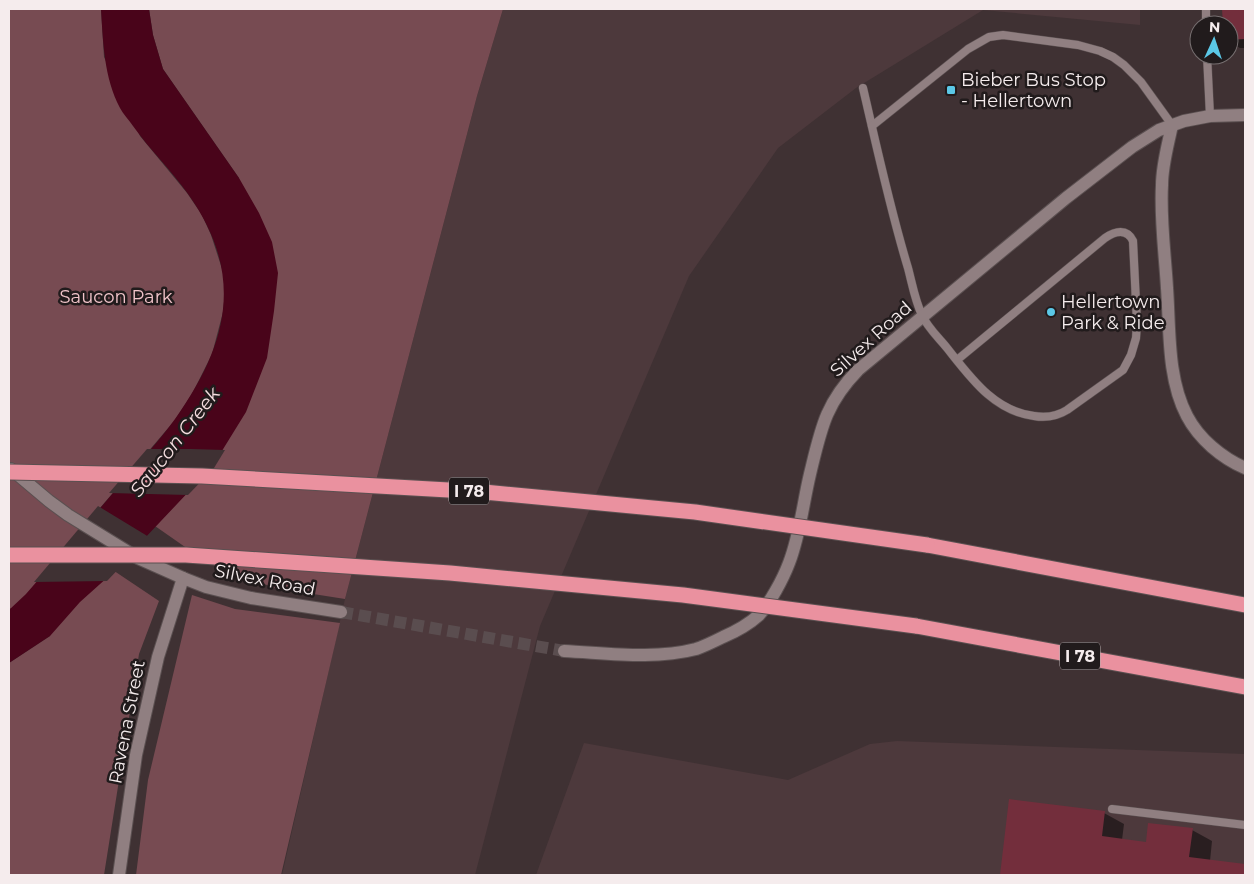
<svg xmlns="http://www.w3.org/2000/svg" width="1254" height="884" font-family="Montserrat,sans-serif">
  <rect width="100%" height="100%" fill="#3f3133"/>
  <g fill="#4d393c">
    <path d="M 503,9 L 1140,9 L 1140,25 L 983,10 L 856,88 L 778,148 L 689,276 L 540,626 L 475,875 L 282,875 L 345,599 L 477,96 Z"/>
    <path d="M 897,741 L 1245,754 L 1245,875 L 536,875 L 584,743 L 788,780 L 870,744 Z"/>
  </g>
  <g fill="#774b52">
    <path d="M 9,9 L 101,9 L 104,57 L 140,136 L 187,193 L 202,215 L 211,235 L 224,275 L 225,292 L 223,312 L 212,354 L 193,392 L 175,420 L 71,542 L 159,601 L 139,654 L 104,875 L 9,875 L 9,663 L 50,636 L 11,608 L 9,610 Z"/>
    <path d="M 149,9 L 503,9 L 477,96 L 345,599 L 275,588 L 208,563 L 155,526 L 212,467 L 239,178 L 163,69 L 153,35 Z"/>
    <path d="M 192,595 L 235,609 L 340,623 L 281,875 L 136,875 L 148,780 Z"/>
  </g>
  <path fill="#49041a" d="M 101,9 L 149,9 L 153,35 L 163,69 L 239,178 L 259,213 L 272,242 L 278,273 L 274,311 L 267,358 L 246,412 L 212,467 L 109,576 L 80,602 L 50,636 L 9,663 L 9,610 L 26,594 C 59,556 92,518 124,480 C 141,460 160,440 175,419 C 229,343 245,274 188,194 C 171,170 150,150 133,126 C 129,120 123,114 120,108 C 104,78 103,42 101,9 Z"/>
  <g fill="#3f3133">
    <path d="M 147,449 L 191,449 L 225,450 L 214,468 L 188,495 L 109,493 Z"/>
    <path d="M 98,506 L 149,537 L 107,581 L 34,582 Z"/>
  </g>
  <g fill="#0007">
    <path d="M 1224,9 L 1245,9 L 1245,48 L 1240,48 L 1229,42 L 1229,25 L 1224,25 Z"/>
    <path d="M 1011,801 L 1104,813 L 1124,824 L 1122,840 L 1147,843 L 1192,830 L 1212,841 L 1210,861 L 1245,865 L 1245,875 L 1001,875 Z"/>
  </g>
  <g fill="#732e3c">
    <path d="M 1222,9 L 1245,9 L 1245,39 L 1229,40 L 1229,25 L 1223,25 Z"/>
    <path d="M 1009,799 L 1105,811 L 1102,836 L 1146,842 L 1148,823 L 1193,828 L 1189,857 L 1245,864 L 1245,875 L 1000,875 Z"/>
  </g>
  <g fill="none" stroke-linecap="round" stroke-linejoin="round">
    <path stroke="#5a4d4f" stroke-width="12" stroke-dasharray="12 6" stroke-linecap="butt" d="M 341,612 L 564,651"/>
    <g stroke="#5b5051" stroke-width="9">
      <g id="service">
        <path d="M 1206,9 L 1206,25"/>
        <path d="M 1207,55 L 1210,116"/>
        <path d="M 863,88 C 877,148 890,209 908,268 C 912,283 915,301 922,315 C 927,327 939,338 947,348 C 971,378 994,411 1034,416 C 1046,418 1056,417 1067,410 L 1123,370 L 1131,355 L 1136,338 L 1137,323 L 1133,241 C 1127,228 1115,231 1105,238 L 957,360"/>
        <path d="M 872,126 L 968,49 L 989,37 L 1003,35 L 1078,45 L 1100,51 L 1113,57 L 1124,65 L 1141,82 L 1172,125"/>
        <path d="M 1112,809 L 1245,825"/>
      </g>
    </g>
    <g stroke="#5b5051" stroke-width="14">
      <path id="minor" d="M 119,875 L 136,755 L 158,657 L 183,578"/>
    </g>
    <g stroke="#5b5051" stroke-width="14">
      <g id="tertiary">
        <path d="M 1172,125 C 1168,145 1162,165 1162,185 C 1160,219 1165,254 1167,288 C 1170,329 1167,378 1187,416 C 1199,439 1222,458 1245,468"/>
        <path d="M 11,469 L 49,501 L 68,515 L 138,558 L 183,578 L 206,587 L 251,598 L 341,612"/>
        <path d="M 564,651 C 607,653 654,660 696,649 C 705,646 715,641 723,637 C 737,631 748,625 759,615 C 770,603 783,579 789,563 C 800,535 803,503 810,474 C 821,429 825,404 858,370 L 1066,198 L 1132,147 L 1159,130 L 1184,121 L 1210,116 L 1245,115"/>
      </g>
    </g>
    <g stroke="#5b5051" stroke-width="17">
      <g id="motorway">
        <path d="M 927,545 L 1245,605"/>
        <path d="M 916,626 L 1245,687"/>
      </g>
    </g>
    <use href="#service" stroke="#907f81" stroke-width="8"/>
    <use href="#minor" stroke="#907f81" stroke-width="12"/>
    <use href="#tertiary" stroke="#907f81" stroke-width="12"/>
    <use href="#motorway" stroke="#ea919f" stroke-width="15"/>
    <g stroke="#5b5051" stroke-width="17" stroke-linecap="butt">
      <g id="motorway-bridge">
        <path d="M 9,472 L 202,476 L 484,492 L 695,512 L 927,545"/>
        <path d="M 9,555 L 186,555 L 450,573 L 683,595 L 916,626"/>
      </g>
    </g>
    <use href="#motorway-bridge" stroke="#ea919f" stroke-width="15"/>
  </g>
  <g fill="#5bc8e7" stroke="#211b1c" stroke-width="2">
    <rect x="946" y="85" width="10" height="10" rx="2.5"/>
    <circle cx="1051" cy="312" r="5"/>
  </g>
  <g text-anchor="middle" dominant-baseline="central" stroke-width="5" stroke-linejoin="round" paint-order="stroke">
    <g fill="#211b1c" stroke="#b5adae" stroke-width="1">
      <rect x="449" y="477.5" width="40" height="27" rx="4"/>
      <rect x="1060" y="642.5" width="40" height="27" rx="4"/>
    </g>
    <g font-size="16" font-weight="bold" fill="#f5eced">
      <text x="469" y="491">I 78</text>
      <text x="1080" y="656">I 78</text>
    </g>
    <g font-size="18" fill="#f5eced" stroke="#211b1c" text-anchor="start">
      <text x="961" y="80">Bieber Bus Stop<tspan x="961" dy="21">- Hellertown</tspan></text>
      <text x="1061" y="302">Hellertown<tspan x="1061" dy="21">Park &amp; Ride</tspan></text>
    </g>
    <g font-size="18" fill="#f1c4ca" stroke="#211b1c">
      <text x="116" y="297">Saucon Park</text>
    </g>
    <g font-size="18" fill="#f5eced" stroke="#211b1c">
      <text transform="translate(871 339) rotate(-42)">Silvex Road</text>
      <text transform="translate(265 580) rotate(11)">Silvex Road</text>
      <text transform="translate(127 722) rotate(-79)">Ravena Street</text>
    </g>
    <g font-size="19" font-style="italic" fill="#f4dddf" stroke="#211b1c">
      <text transform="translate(175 442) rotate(-52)">Saucon Creek</text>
    </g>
  </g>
  <rect width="1254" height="884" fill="none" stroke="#f5eced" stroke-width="20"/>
  <g transform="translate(1214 40) rotate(3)"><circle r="24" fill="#211b1c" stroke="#766f70"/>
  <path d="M0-4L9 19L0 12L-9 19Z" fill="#5bc8e7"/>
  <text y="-8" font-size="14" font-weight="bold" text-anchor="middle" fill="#f5eced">N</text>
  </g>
</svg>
